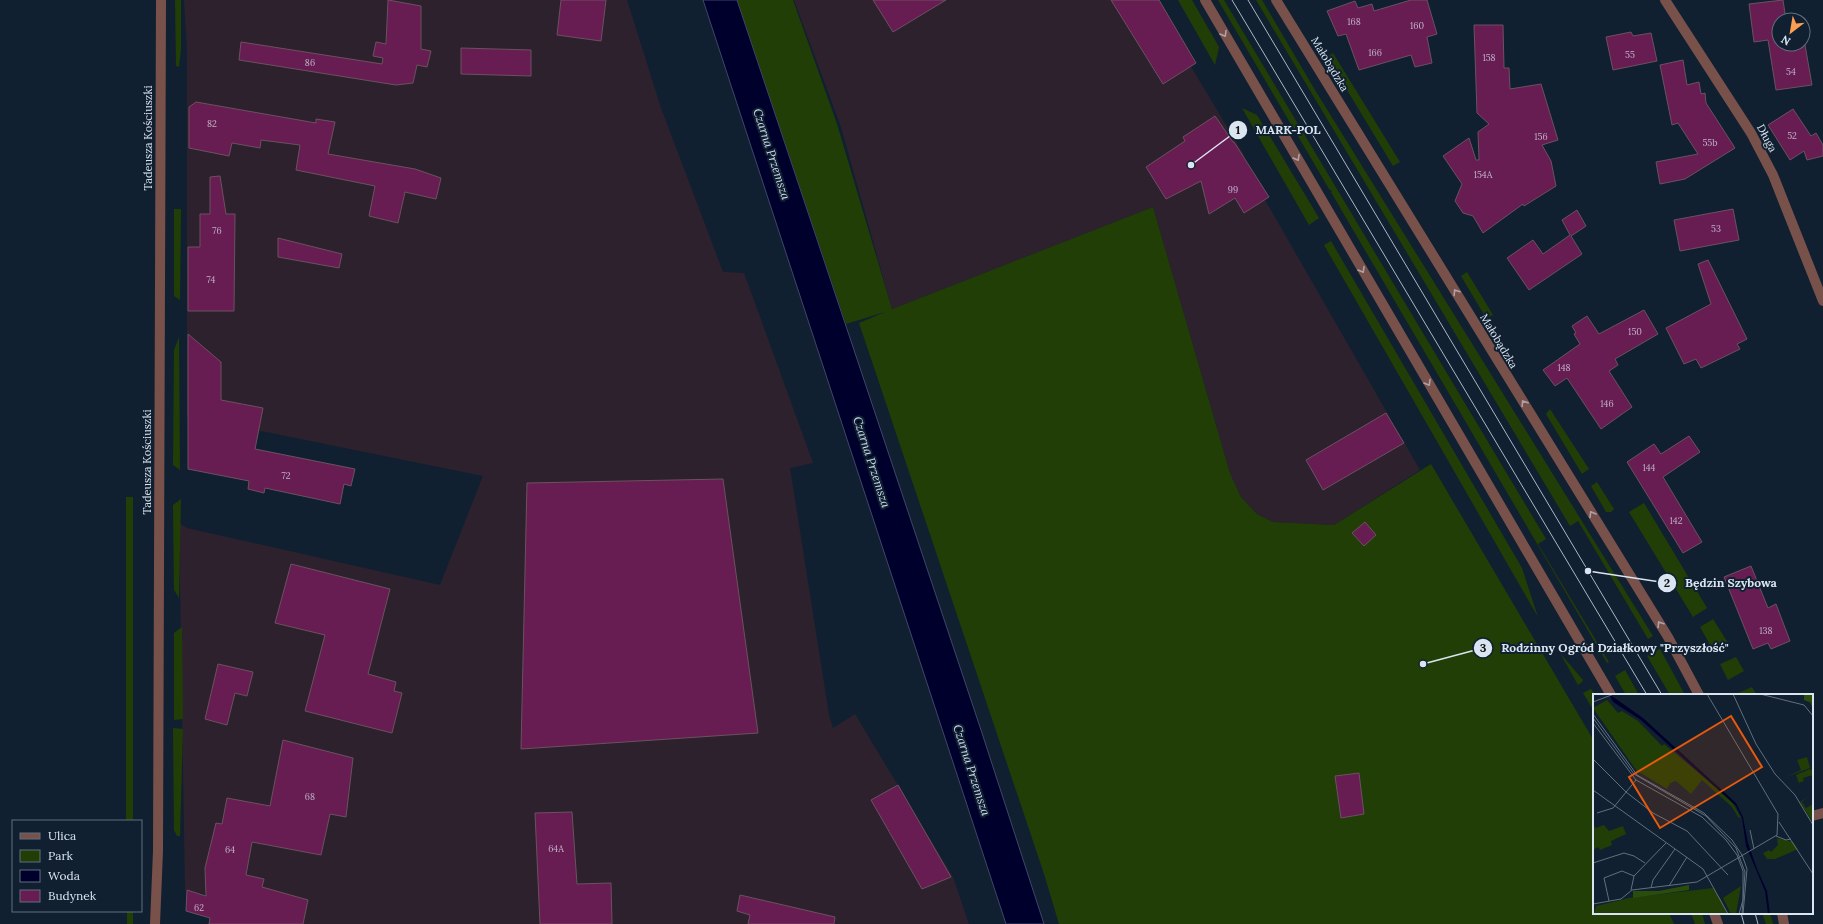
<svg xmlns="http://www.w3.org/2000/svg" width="1823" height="924" font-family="Lora,serif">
  <rect width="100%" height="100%" fill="#102031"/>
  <g fill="#2e212e">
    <path d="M 184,0 L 627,0 L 661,108 L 723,272 L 744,273 L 813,463 L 790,468 L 829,715 L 833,728 L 855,714 L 953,877 L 969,924 L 287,924 L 216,896 L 185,890 L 179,523 L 187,528 L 440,585 L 483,476 L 187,416 L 187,50 Z"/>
    <path d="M 794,0 L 1151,0 L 1244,155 L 1241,158 L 1420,470 L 1334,525 L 1273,522 L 1257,514 L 1241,497 L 1230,473 L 1153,207 L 892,309 L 841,127 Z"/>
  </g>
  <g fill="#203e05">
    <path d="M 175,0 L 181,0 L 181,49 L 179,67 L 176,66 Z"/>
    <path d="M 737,0 L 793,0 L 837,124 L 892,309 L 1153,207 L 1230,473 L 1241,497 L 1257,514 L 1273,522 L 1334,525 L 1431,464 L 1594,741 L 1594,913 L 1669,913 L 1674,924 L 1059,924 L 1044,874 L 859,323 L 885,312 L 846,324 Z"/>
    <path d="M 1178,0 L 1192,0 L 1219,47 L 1215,65 Z"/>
    <path d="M 1218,0 L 1224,0 L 1546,539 L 1538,544 L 1609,662 L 1607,663 L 1349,223 L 1331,192 L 1332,191 L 1329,189 Z"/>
    <path d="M 1256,0 L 1262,0 L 1315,90 L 1653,636 L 1648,639 L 1578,521 L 1570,526 Z"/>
    <path d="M 1333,53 L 1400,162 L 1393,166 L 1327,57 Z"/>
    <path d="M 1242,108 L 1257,115 L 1319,218 L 1309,225 Z"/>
    <path d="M 174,209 L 181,209 L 180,300 L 174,296 Z"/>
    <path d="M 1331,241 L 1522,568 L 1538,617 L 1324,245 Z"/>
    <path d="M 1467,272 L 1493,315 L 1486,318 L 1461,276 Z"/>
    <path d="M 179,337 L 180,470 L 173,465 L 174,350 Z"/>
    <path d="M 1550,409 L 1589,469 L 1582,474 L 1546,414 Z"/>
    <path d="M 1597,482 L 1614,509 L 1611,512 L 1606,512 L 1591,486 Z"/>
    <rect x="126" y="497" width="7" height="324"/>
    <path d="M 181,499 L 179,598 L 174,590 L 173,505 Z"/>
    <path d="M 1644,503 L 1707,608 L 1693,617 L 1629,512 Z"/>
    <path d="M 1713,619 L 1728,643 L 1713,650 L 1700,627 Z"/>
    <path d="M 182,627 L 183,719 L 174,720 L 174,633 Z"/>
    <path d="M 1660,649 L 1685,695 L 1670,695 L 1647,656 Z"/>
    <path d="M 1560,653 L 1583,680 L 1582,682 L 1578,685 Z"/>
    <path d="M 1736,657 L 1744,671 L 1728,680 L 1720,664 Z"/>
    <path d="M 1625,670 L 1639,695 L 1626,695 L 1615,676 Z"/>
    <path d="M 1752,687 L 1757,695 L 1736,695 L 1736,694 Z"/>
    <path d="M 1591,689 L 1596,695 L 1594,695 L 1594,711 L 1583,693 Z"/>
    <path d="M 173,728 L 183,729 L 180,836 L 177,836 L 174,830 Z"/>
    <rect x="127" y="911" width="6" height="13"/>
    <path d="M 1691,913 L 1702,913 L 1705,924 L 1695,924 Z"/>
    <path d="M 1762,913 L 1770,913 L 1773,924 L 1766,924 Z"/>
  </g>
  <path fill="#00002d" stroke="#414568" d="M 703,0 L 737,0 L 981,730 L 1044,924 L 1006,924 Z"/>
  <g fill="#681d52" stroke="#6a5160">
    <path d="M 388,0 L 421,6 L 421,49 L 431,51 L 427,67 L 417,65 L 413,83 L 396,85 L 239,60 L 241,42 L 382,64 L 383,58 L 373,56 L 376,42 L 386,44 Z"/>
    <path d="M 561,0 L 606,0 L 601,41 L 557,35 Z"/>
    <path d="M 873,0 L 946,0 L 893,32 Z"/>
    <path d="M 1111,0 L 1159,0 L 1196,63 L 1163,84 Z"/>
    <path d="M 1411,0 L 1427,0 L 1437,34 L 1427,37 L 1432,63 L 1415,67 L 1411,55 L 1359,70 L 1346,34 L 1338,36 L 1327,11 L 1355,1 L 1358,8 L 1372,4 L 1374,11 Z"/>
    <path d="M 1783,0 L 1786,20 L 1779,20 L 1779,44 L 1789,44 L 1789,47 L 1805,45 L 1812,85 L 1776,90 L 1768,40 L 1754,42 L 1749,4 Z"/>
    <path d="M 1474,25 L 1503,25 L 1504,68 L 1509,68 L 1510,89 L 1541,84 L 1558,140 L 1542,145 L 1551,161 L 1556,186 L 1524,206 L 1523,204 L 1483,233 L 1473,216 L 1463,213 L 1455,201 L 1462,184 L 1443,156 L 1469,138 L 1476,160 L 1479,160 L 1478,132 L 1489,124 L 1477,113 Z"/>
    <path d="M 1631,32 L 1633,36 L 1651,33 L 1657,61 L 1613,70 L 1606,37 Z"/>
    <path d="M 461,48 L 531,50 L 531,76 L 461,74 Z"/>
    <path d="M 1683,60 L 1687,85 L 1699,82 L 1701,94 L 1705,93 L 1706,103 L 1735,148 L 1685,179 L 1660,184 L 1656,162 L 1698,154 L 1678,123 L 1672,125 L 1660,65 Z"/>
    <path d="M 196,102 L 316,123 L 316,119 L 335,122 L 328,154 L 415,169 L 441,178 L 436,199 L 405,192 L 398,223 L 369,216 L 375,186 L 296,170 L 300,145 L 261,140 L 260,148 L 232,143 L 229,156 L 189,148 L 189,107 Z"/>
    <path d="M 1793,109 L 1811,136 L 1816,133 L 1823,145 L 1823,156 L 1807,160 L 1804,151 L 1790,160 L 1768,125 Z"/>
    <path d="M 1215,116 L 1233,142 L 1234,142 L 1269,197 L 1244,213 L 1235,198 L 1209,214 L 1201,181 L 1166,199 L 1146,167 L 1185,141 L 1183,137 Z"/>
    <path d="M 220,176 L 226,214 L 235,214 L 234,311 L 188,311 L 188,247 L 200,247 L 200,214 L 210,214 L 210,177 Z"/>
    <path d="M 1733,209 L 1739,240 L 1680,251 L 1674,220 Z"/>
    <path d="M 1577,210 L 1586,226 L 1571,236 L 1582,254 L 1529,290 L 1507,258 L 1533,240 L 1543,254 L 1570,235 L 1562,220 Z"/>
    <path d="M 278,238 L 342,254 L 339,268 L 278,257 Z"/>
    <path d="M 1708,260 L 1747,339 L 1737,344 L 1740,349 L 1701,368 L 1696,359 L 1684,364 L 1666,328 L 1711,304 L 1698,264 Z"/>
    <path d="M 1644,310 L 1658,334 L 1615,359 L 1618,365 L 1609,371 L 1632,407 L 1601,429 L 1567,378 L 1555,386 L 1543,370 L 1580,344 L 1574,334 L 1576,333 L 1572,326 L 1587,316 L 1599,334 Z"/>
    <path d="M 188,334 L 221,362 L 221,400 L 263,408 L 255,449 L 355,469 L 351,486 L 344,484 L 340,504 L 265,488 L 264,493 L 248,489 L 249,481 L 188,469 Z"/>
    <path d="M 1386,413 L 1404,443 L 1323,490 L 1306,460 Z"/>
    <path d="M 1689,436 L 1700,452 L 1663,477 L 1702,542 L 1683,553 L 1627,462 L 1654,444 L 1661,454 Z"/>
    <path d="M 723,479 L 758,733 L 521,749 L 527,483 Z"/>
    <path d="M 1365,522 L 1376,535 L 1364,546 L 1352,533 Z"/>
    <path d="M 291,564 L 390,589 L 368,674 L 396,682 L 394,691 L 402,693 L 392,733 L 305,711 L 325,635 L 275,623 Z"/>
    <path d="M 1751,566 L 1768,608 L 1776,604 L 1790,641 L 1771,649 L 1768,643 L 1753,649 L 1724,577 Z"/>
    <path d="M 218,664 L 253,672 L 247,696 L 235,693 L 227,725 L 205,719 Z"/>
    <path d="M 283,740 L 353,758 L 346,817 L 330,814 L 321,855 L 252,842 L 246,875 L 264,879 L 262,887 L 308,900 L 303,924 L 209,924 L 210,918 L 186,911 L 187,890 L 206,896 L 205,868 L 216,823 L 222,824 L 227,798 L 270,806 Z"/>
    <path d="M 1359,773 L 1364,814 L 1341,818 L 1335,776 Z"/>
    <path d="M 898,785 L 951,877 L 922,889 L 871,800 Z"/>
    <path d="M 572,812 L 577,884 L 611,883 L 612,924 L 540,924 L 535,813 Z"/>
    <path d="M 740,895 L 835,917 L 834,924 L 748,924 L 750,915 L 737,911 Z"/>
  </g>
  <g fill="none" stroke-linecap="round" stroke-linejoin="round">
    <g stroke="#79514b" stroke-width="10">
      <path d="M 1665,0 L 1751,133 L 1773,175 L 1823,301"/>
      <path d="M 1812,816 L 1823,813"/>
      <path d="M 155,924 L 158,851 L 161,0"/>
    </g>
    <g stroke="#79514b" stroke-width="10">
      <path d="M 1205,0 L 1611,695"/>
      <path d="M 1276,0 L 1668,637 L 1699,695"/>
      <path d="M 1714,913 L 1718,924"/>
      <path d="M 1782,913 L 1784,924"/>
    </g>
    <g stroke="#abb7c5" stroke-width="1">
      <path d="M 1232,0 L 1647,695"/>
      <path d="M 1248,0 L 1662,695"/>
      <path d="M 1741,913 L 1744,924"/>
      <path d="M 1755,913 L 1758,924"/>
    </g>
  </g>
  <defs><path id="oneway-chevron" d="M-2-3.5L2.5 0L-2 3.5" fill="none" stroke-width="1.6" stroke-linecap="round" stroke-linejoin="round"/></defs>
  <g stroke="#aea2a6">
    <use href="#oneway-chevron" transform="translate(1224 34) rotate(60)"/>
    <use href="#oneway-chevron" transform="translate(1297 158) rotate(60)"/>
    <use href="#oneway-chevron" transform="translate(1362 270) rotate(60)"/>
    <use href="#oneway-chevron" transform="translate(1456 292) rotate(-122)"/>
    <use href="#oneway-chevron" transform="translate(1428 383) rotate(60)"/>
    <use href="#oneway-chevron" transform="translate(1524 403) rotate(-122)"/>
    <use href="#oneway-chevron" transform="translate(1592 514) rotate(-121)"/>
    <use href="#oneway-chevron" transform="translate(1660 624) rotate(-122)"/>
  </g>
  <g text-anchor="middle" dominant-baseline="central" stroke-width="4" stroke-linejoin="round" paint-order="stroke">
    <g font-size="9" fill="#beb3c9">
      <text x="1354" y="21">168</text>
      <text x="1417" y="25">160</text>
      <text x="1375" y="52">166</text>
      <text x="1630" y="54">55</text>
      <text x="1489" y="57">158</text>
      <text x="310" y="62">86</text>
      <text x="1791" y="71">54</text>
      <text x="212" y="123">82</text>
      <text x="1792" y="135">52</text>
      <text x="1541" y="136">156</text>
      <text x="1710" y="142">55b</text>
      <text x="1483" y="174">154A</text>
      <text x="1233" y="189">99</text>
      <text x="1716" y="228">53</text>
      <text x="217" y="230">76</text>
      <text x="211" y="279">74</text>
      <text x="1635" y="331">150</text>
      <text x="1564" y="367">148</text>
      <text x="1607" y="403">146</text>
      <text x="1649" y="467">144</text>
      <text x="286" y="475">72</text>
      <text x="1676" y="520">142</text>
      <text x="1766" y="630">138</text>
      <text x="310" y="796">68</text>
      <text x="556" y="848">64A</text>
      <text x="230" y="849">64</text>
      <text x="199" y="907">62</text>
    </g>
    <g font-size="11" fill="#dae5f1" stroke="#102031">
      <text transform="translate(1330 64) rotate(59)">Małobądzka</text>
      <text transform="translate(148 138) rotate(-90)">Tadeusza Kościuszki</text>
      <text transform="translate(1767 138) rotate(62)">Długa</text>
      <text transform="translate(1499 341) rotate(59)">Małobądzka</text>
      <text transform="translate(147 462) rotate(-90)">Tadeusza Kościuszki</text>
    </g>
    <g font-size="12" font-style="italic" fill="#cfd9ee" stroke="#102031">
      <text transform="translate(772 154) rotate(72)">Czarna Przemsza</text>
      <text transform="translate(872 462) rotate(72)">Czarna Przemsza</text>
      <text transform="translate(972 770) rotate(72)">Czarna Przemsza</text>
    </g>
  </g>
  <g transform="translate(1593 694)">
    <rect width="220" height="220" fill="#102031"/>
    <path d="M 14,6 L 25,19 L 29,17 L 45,27 L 69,52 L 71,50 L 138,106 L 148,124 L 145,123 L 139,113 L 109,86 L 98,100 L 83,87 L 77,89 L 74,95 L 43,76 L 0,14 ZM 214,63 L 217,74 L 193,83 L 208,76 L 204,66 ZM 217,75 L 220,77 L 220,81 L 210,84 L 211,87 L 206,89 L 203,81 ZM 215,103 L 209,108 L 213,114 L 220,110 L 220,129 L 207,108 ZM 11,131 L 16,137 L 30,132 L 33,140 L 18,147 L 19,151 L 7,156 L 5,153 L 0,156 L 0,132 L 3,134 ZM 184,144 L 200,148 L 205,155 L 182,165 L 174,165 L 170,159 L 176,156 L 178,158 L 185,151 ZM 148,192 L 143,220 L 138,220 L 130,204 ZM 120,194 L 129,207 L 134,220 L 1,220 L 3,212 L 36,204 Z" fill="#203e05"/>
    <path d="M 211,0 L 220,0 L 220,15 L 217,8 L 211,6 ZM 96,191 L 96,196 L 40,204 L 40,197 L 66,197 Z" fill="#2b4d0c"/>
    <path d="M 16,0 L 50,24 L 143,109 L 150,123 L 155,149 L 164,175 L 174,197 L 177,220 L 175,220 L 172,197 L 153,152 L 149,124 L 143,112 L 48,26 L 20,8 Z" fill="#00002d"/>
    <path fill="none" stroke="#616f7e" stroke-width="1" d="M 140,0 L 163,50 L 182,80 L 202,101 L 220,131M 167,0 L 211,11 L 220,22M 0,8 L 21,0M 0,20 L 44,81 L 111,119 L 139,146 L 149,161 L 154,175 L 150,220M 0,24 L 41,80 L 113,122 L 143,154 L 152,178 L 149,220M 0,29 L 43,86 L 109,123 L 133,146 L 144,161 L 150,177 L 150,206 L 146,220M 0,65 L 33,98 L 60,119 L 94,137 L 135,181M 0,96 L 110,175 L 135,220M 4,119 L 20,114 L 43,86M 186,128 L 220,180M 157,136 L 161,155M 183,142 L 193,146 L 198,145M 0,169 L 31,159 L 41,162 L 52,169M 76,192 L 94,163M 58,194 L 60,186 L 82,155M 38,196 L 41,182 L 73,149M 16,207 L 11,184 L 29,177 L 41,182M 0,210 L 28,205 L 39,196 L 104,188 L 184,141 L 185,120 L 114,0"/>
    <path fill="#e8590c" fill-opacity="0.15" stroke="#e8590c" stroke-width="2" d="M 138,22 L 169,73 L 67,134 L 36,83 Z"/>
    <rect width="220" height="220" fill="none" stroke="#dae5f1" stroke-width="2"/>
  </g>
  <path fill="none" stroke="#dae5f1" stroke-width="1.5" d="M1191 165L1238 130M1588 571L1667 583M1423 664L1483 648"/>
  <g fill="#dae5f1" stroke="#102031" stroke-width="1.5">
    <circle cx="1191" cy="165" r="4"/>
    <circle cx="1588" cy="571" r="4"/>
    <circle cx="1423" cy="664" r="4"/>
    <circle cx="1238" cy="130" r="10"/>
    <circle cx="1667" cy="583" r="10"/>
    <circle cx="1483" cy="648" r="10"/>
  </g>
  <g font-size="12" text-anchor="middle" font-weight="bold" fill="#111">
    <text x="1238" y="134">1</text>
    <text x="1667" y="587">2</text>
    <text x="1483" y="652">3</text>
  </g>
  <g font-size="12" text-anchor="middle" font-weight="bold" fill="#dae5f1" stroke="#102031" stroke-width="4" stroke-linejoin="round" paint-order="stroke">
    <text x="1288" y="134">MARK-POL</text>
    <text x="1731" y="587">Będzin Szybowa</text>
    <text x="1615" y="652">Rodzinny Ogród Działkowy "Przyszłość"</text>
  </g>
  <rect x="12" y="820" width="130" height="92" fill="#102031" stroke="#616f7e"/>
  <rect x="20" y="833" width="20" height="6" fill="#79514b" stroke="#616f7e"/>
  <text x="48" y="840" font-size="12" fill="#dae5f1">Ulica</text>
  <rect x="20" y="850" width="20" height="12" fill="#203e05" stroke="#616f7e"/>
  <text x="48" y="860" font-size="12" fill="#dae5f1">Park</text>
  <rect x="20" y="870" width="20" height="12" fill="#00002d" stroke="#616f7e"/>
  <text x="48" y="880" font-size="12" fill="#dae5f1">Woda</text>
  <rect x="20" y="890" width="20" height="12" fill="#681d52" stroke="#616f7e"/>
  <text x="48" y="900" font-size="12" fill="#dae5f1">Budynek</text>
  <g transform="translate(1791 32) rotate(211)"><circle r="19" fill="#102031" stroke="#616f7e"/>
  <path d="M0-3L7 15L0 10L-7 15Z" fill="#fc9e52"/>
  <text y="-6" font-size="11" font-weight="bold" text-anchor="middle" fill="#dae5f1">N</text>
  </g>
</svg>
